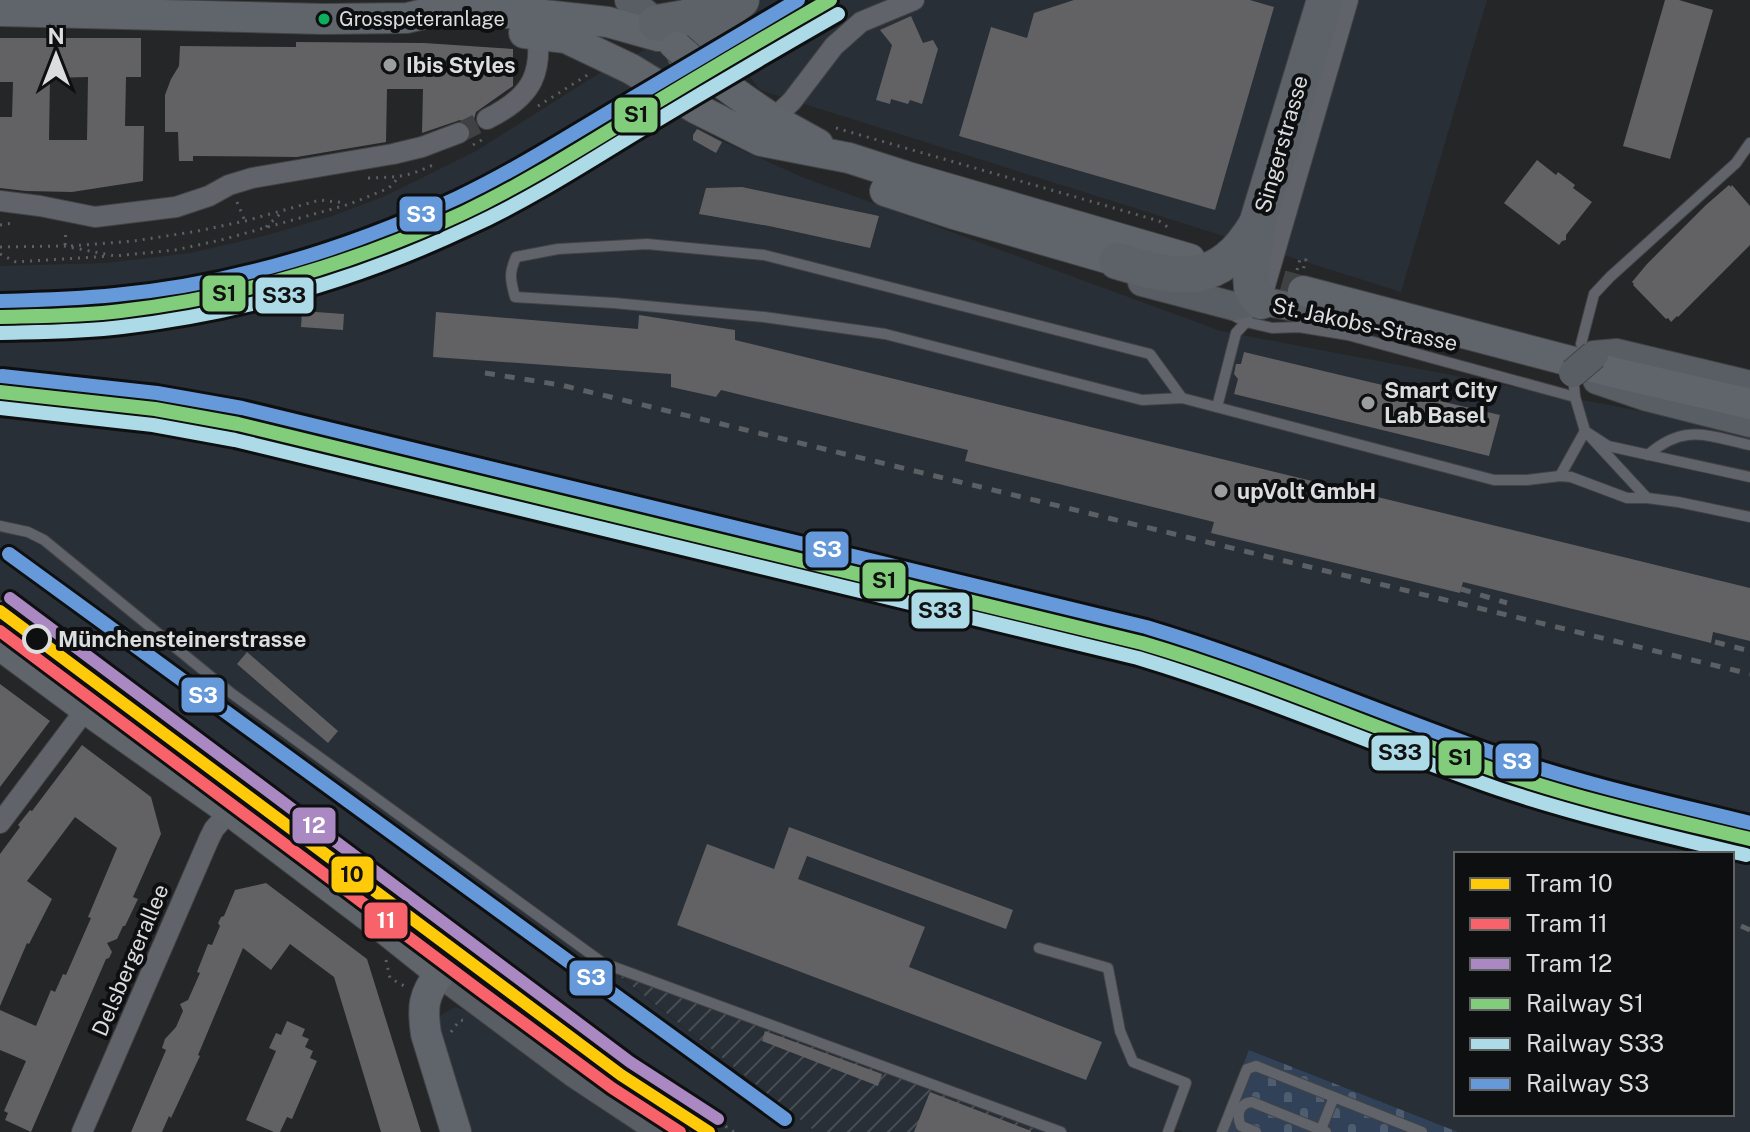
<svg xmlns="http://www.w3.org/2000/svg" width="1750" height="1132" font-family="'Public Sans',sans-serif">
  <defs>
    <pattern id="industrial-furrows" width="10" height="10" patternUnits="userSpaceOnUse" patternTransform="scale(2)"><rect width="10" height="10" fill="#292f36"/><path d="M-1 1l2-2M0 10L10 0M9 11l2-2" fill="none" stroke="#474d53"/></pattern>
    <pattern id="cemetery-stones" width="16" height="16" patternUnits="userSpaceOnUse" patternTransform="scale(2)"><rect width="16" height="16" fill="#314258"/><path d="M2 7V4a2 2 0 0 1 4 0v3zM10 15v-3a2 2 0 0 1 4 0v3z" fill="#4e5d70"/></pattern>
  </defs>
  <rect width="100%" height="100%" fill="#252628"/>
  <g fill="#292f36" fill-rule="evenodd">
    <path d="M 744,0 L 1487,0 L 1401,292 L 760,90 L 743,68 L 671,112 L 726,143 L 802,177 L 1221,331 L 1750,432 L 1750,1132 L 1458,1132 L 1250,1050 L 1217,1132 L 1183,1132 L 1176,1129 L 1174,1132 L 1061,1132 L 606,966 L 816,1132 L 685,1132 L 613,1084 L 476,983 L 89,690 L 37,658 L 0,631 L 0,266 L 106,263 L 190,253 L 264,236 L 335,215 L 385,196 L 476,151 L 603,71 ZM 1456,854 L 1732,854 L 1732,1114 L 1456,1114 Z"/>
    <path d="M 455,1007 L 464,1010 L 644,1132 L 468,1132 L 441,1034 L 440,1020 L 441,1015 Z"/>
  </g>
  <path fill="url(#industrial-furrows)" d="M 603,963 L 1061,1132 L 816,1132 Z"/>
  <path fill="url(#cemetery-stones)" d="M 1249,1050 L 1458,1132 L 1217,1132 Z"/>
  <g fill="#626264" fill-rule="evenodd">
    <path d="M 1074,0 L 1250,0 L 1274,7 L 1215,210 L 959,136 L 991,27 L 1027,38 L 1034,13 Z"/>
    <path d="M 1665,0 L 1679,0 L 1713,10 L 1670,159 L 1623,146 Z"/>
    <path d="M 911,16 L 923,43 L 933,40 L 938,49 L 922,104 L 910,100 L 908,104 L 891,99 L 890,104 L 876,100 L 892,45 L 880,30 Z"/>
    <path d="M 0,38 L 141,38 L 141,77 L 126,77 L 125,126 L 144,126 L 143,181 L 72,192 L 26,191 L 0,188 L 0,117 L 12,117 L 13,82 L 0,82 ZM 88,77 L 87,140 L 49,140 L 50,78 Z"/>
    <path d="M 296,42 L 424,43 L 513,49 L 513,86 L 476,112 L 474,119 L 479,129 L 471,130 L 468,124 L 460,120 L 422,133 L 423,89 L 387,89 L 386,142 L 297,157 L 193,156 L 193,161 L 179,161 L 178,132 L 165,132 L 165,95 L 171,79 L 179,66 L 180,46 L 296,47 Z"/>
    <path d="M 697,129 L 722,142 L 716,153 L 693,140 L 693,135 Z"/>
    <path d="M 1537,160 L 1556,175 L 1558,172 L 1575,185 L 1573,188 L 1592,202 L 1566,235 L 1566,240 L 1562,241 L 1559,245 L 1504,203 Z"/>
    <path d="M 1729,185 L 1731,187 L 1732,185 L 1750,206 L 1750,245 L 1678,317 L 1677,316 L 1671,322 L 1668,318 L 1666,319 L 1633,285 L 1634,284 L 1632,282 L 1647,264 L 1706,205 Z"/>
    <path d="M 742,187 L 879,216 L 870,248 L 769,226 L 699,214 L 706,188 Z"/>
    <path d="M 302,311 L 344,314 L 343,330 L 301,327 Z"/>
    <path d="M 436,312 L 638,329 L 639,315 L 735,330 L 735,340 L 1750,588 L 1750,641 L 1713,632 L 1711,643 L 1463,582 L 1460,593 L 1211,533 L 1214,522 L 965,461 L 968,450 L 721,390 L 716,397 L 671,387 L 671,374 L 433,357 Z"/>
    <path d="M 1244,352 L 1441,399 L 1440,401 L 1500,415 L 1489,456 L 1234,394 L 1238,379 L 1234,374 L 1236,364 L 1241,364 Z"/>
    <path d="M 247,652 L 338,731 L 328,743 L 237,664 Z"/>
    <path d="M 0,684 L 50,721 L 0,787 Z"/>
    <path d="M 82,745 L 151,797 L 161,834 L 133,897 L 138,899 L 125,926 L 123,926 L 117,939 L 107,943 L 112,952 L 109,958 L 106,959 L 31,1132 L 5,1120 L 8,1113 L 4,1111 L 26,1061 L 0,1050 L 0,1010 L 36,1026 L 51,990 L 55,992 L 63,974 L 66,975 L 91,918 L 88,917 L 117,848 L 75,817 L 27,881 L 52,899 L 29,944 L 27,943 L 0,1006 L 0,854 L 20,827 L 18,825 L 30,810 L 32,811 Z"/>
    <path d="M 789,827 L 1013,910 L 1006,929 L 807,856 L 798,879 L 925,927 L 909,967 L 1102,1042 L 1086,1080 L 677,925 L 707,844 L 774,869 Z"/>
    <path d="M 266,883 L 367,959 L 421,1132 L 381,1132 L 334,977 L 290,944 L 271,970 L 243,948 L 198,1055 L 200,1056 L 171,1118 L 169,1116 L 162,1132 L 131,1132 L 166,1050 L 162,1048 L 165,1039 L 176,1027 L 183,1011 L 180,1004 L 188,1000 L 200,973 L 197,972 L 208,944 L 212,945 L 220,926 L 218,923 L 221,917 L 224,916 L 235,890 Z"/>
    <path d="M 287,1021 L 305,1029 L 302,1036 L 309,1039 L 305,1047 L 313,1051 L 310,1058 L 317,1061 L 292,1119 L 287,1117 L 280,1132 L 274,1132 L 246,1120 L 276,1051 L 269,1048 L 276,1033 L 281,1035 Z"/>
    <path d="M 765,1031 L 882,1074 L 878,1086 L 762,1041 Z"/>
    <path d="M 930,1092 L 1031,1131 L 1031,1132 L 914,1132 Z"/>
  </g>
  <g fill="none" stroke-linecap="round" stroke-linejoin="round">
    <path stroke="#404143" stroke-width="20" stroke-dasharray="20 10" stroke-linecap="butt" d="M 459,133 L 487,119"/>
    <path stroke="#404143" stroke-width="30" stroke-dasharray="30 15" stroke-linecap="butt" d="M 1238,273 L 1303,291"/>
    <g stroke="#434344" stroke-width="12">
      <g id="lane">
        <path d="M 1229,313 L 1246,322 L 1272,328 L 1299,327 L 1348,335 L 1575,397"/>
        <path d="M 1581,344 L 1594,294 L 1610,277 L 1736,163 L 1750,143"/>
        <path d="M 1573,375 L 1575,397 L 1585,431 L 1608,446 L 1750,477"/>
        <path d="M 1182,398 L 1150,354 L 764,255 L 647,244 L 558,249 L 516,257 C 509,273 510,279 515,297 L 614,303 L 764,317 L 885,334 L 1142,400 L 1182,398 L 1494,480 L 1527,480 L 1560,476 L 1571,477 L 1627,498 L 1647,498 L 1678,502 L 1750,517"/>
        <path d="M 1217,407 L 1236,333 L 1248,320"/>
        <path d="M 1648,455 C 1684,423 1708,436 1750,445"/>
        <path d="M 1560,476 L 1585,431 L 1647,498"/>
        <path d="M 0,526 L 28,532 L 44,540 L 231,693 L 603,963 L 1061,1132"/>
        <path d="M 1039,948 L 1108,968 L 1120,1031 L 1133,1062 L 1186,1083 L 1168,1132"/>
        <path d="M 1222,1132 L 1247,1069 L 1256,1066 L 1422,1132"/>
        <path d="M 1256,1132 L 1241,1126 C 1236,1115 1239,1103 1252,1102 L 1326,1132"/>
        <path d="M 1320,1132 L 1334,1097"/>
      </g>
    </g>
    <g stroke="#434344" stroke-width="22">
      <g id="street">
        <path d="M 487,119 C 534,96 544,72 536,22"/>
        <path d="M 773,119 L 792,101 L 834,46 L 861,22 L 914,0"/>
        <path d="M 0,201 L 40,206 L 95,217 L 176,207 L 209,196 L 229,185 L 252,178 L 393,154 L 422,147 L 459,133"/>
        <path d="M 1262,296 L 1348,0"/>
        <path d="M 0,823 L 86,709"/>
        <path d="M 82,1132 L 209,839 L 214,829 L 230,811"/>
      </g>
    </g>
    <g stroke="#434344" stroke-width="30">
      <g id="secondary">
        <path d="M 629,0 L 657,23 L 667,35"/>
        <path d="M 1142,282 L 1233,306 L 1261,301 L 1355,318"/>
        <path d="M 1594,355 L 1617,353 L 1750,385"/>
        <path d="M 1597,380 L 1647,397 L 1750,423"/>
        <path d="M 440,973 L 574,1073 L 663,1132"/>
      </g>
    </g>
    <g stroke="#434344" stroke-width="32">
      <g id="primary">
        <path d="M 0,11 L 324,19 L 407,18 L 437,11 L 535,14 L 608,22 L 658,36 L 667,35 L 674,44"/>
        <path d="M 524,33 L 566,38 L 631,69"/>
        <path d="M 741,97 L 773,119 L 818,144"/>
        <path d="M 695,108 L 761,141 L 849,158 L 908,177 L 1190,259"/>
        <path d="M 885,191 L 954,214 L 1117,261"/>
        <path d="M 1303,291 L 1612,372 L 1750,404"/>
        <path d="M 0,645 L 86,709 L 230,811 L 375,921 L 440,973 C 423,995 422,1007 426,1034 L 456,1132"/>
      </g>
    </g>
    <g stroke="#434344" stroke-width="38">
      <g id="highway">
        <path d="M 657,23 L 686,18 L 724,1"/>
        <path d="M 685,54 C 701,30 718,17 741,0"/>
        <path d="M 1117,261 C 1180,280 1219,288 1257,224"/>
        <path d="M 1261,301 L 1252,288 L 1251,273 L 1257,224 L 1325,0"/>
      </g>
    </g>
    <g stroke="#5c5f64" stroke-width="3" stroke-dasharray="2 6" stroke-linecap="butt">
      <path d="M 538,106 L 589,74"/>
      <path d="M 836,128 L 1159,221 L 1169,228"/>
      <path d="M 473,145 L 487,137"/>
      <path d="M 368,178 C 400,177 408,177 437,163"/>
      <path d="M 237,202 L 245,221"/>
      <path d="M 0,225 L 13,223"/>
      <path d="M 266,227 L 281,213"/>
      <path d="M 65,245 L 66,229"/>
      <path d="M 71,246 L 134,241 L 198,231 L 245,221 L 320,200 L 346,203"/>
      <path d="M 0,247 L 64,246 L 115,256 L 175,250 L 221,240 L 350,204 L 389,188 L 398,178"/>
      <path d="M 0,254 L 16,262 L 110,256"/>
      <path d="M 1297,270 L 1300,259 L 1306,260 L 1303,270"/>
      <path d="M 0,601 L 494,970 L 734,1132"/>
      <path d="M 386,960 L 390,978 L 406,987"/>
      <path d="M 451,1032 L 460,1020 L 465,1021"/>
    </g>
    <use href="#lane" stroke="#60646a" stroke-width="10"/>
    <use href="#street" stroke="#60646a" stroke-width="20"/>
    <use href="#secondary" stroke="#595d64" stroke-width="28"/>
    <use href="#primary" stroke="#60656c" stroke-width="30"/>
    <use href="#highway" stroke="#5d6268" stroke-width="36"/>
    <g stroke="#5c5f63" stroke-width="5" stroke-dasharray="10 10" stroke-linecap="butt">
      <path d="M 634,91 L 724,38 L 794,0"/>
      <path d="M 485,373 L 561,385 L 1750,674"/>
      <path d="M 0,378 L 124,390 L 202,404 L 1160,636 C 1274,667 1381,716 1492,756 C 1576,787 1663,806 1750,827"/>
      <path d="M 1461,589 L 1507,603"/>
      <path d="M 1715,642 L 1750,651"/>
      <path d="M 1741,926 L 1750,930"/>
    </g>
    <g stroke="#434344" stroke-width="30" stroke-linecap="butt">
      <path id="secondary-bridge" d="M 1573,373 L 1594,355"/>
    </g>
    <g stroke="#434344" stroke-width="32" stroke-linecap="butt">
      <g id="primary-bridge">
        <path d="M 677,47 L 697,65 L 741,97"/>
        <path d="M 631,69 L 695,108"/>
      </g>
    </g>
    <use href="#secondary-bridge" stroke="#595d64" stroke-width="28"/>
    <use href="#primary-bridge" stroke="#60656c" stroke-width="30"/>
    <g stroke="#0e0f10" stroke-width="20">
      <g id="rail-1">
        <path d="M 0,317 C 40,316 81,316 121,311 C 240,297 355,263 463,213 C 520,186 573,153 627,120 C 694,79 762,39 830,0"/>
        <path d="M 0,392 L 155,409 L 238,424 L 1142,643 C 1265,679 1382,732 1503,773 C 1584,801 1667,819 1750,839"/>
      </g>
    </g>
    <g stroke="#0e0f10" stroke-width="20">
      <g id="rail-2">
        <path d="M 0,333 C 41,332 81,332 122,327 C 242,313 360,279 470,227 C 527,201 580,167 634,134 C 702,93 770,53 838,14"/>
        <path d="M 0,408 L 153,425 L 235,440 L 1138,658 C 1261,695 1378,747 1499,789 C 1580,816 1663,835 1746,855"/>
      </g>
    </g>
    <g stroke="#0e0f10" stroke-width="20">
      <g id="rail-3">
        <path d="M 0,301 C 38,300 77,299 115,295 C 233,284 350,248 457,198 C 514,171 567,137 621,105 C 680,70 739,35 798,0"/>
        <path d="M 2,376 L 157,393 L 242,408 L 1146,627 C 1269,664 1386,716 1508,758 C 1587,785 1669,803 1750,823"/>
        <path d="M 9,554 L 785,1119"/>
      </g>
    </g>
    <use href="#rail-1" stroke="#81cd7b" stroke-width="14"/>
    <use href="#rail-2" stroke="#addae7" stroke-width="14"/>
    <use href="#rail-3" stroke="#6599da" stroke-width="14"/>
    <g stroke="#0e0f10" stroke-width="18">
      <path id="tram-1" d="M 0,611 L 621,1075 L 709,1132"/>
    </g>
    <g stroke="#0e0f10" stroke-width="18">
      <path id="tram-2" d="M 0,631 L 479,990 L 612,1088 L 680,1132"/>
    </g>
    <g stroke="#0e0f10" stroke-width="18">
      <path id="tram-3" d="M 10,598 L 630,1062 L 718,1119"/>
    </g>
    <use href="#tram-1" stroke="#feca0a" stroke-width="12"/>
    <use href="#tram-2" stroke="#f8626a" stroke-width="12"/>
    <use href="#tram-3" stroke="#aa88c2" stroke-width="12"/>
  </g>
  <circle fill="#0daf5c" stroke="#0e0f10" stroke-width="3" cx="324" cy="19" r="7"/>
  <g fill="#9c9d9f" stroke="#0e0f10" stroke-width="3">
    <circle cx="390" cy="65" r="8"/>
    <circle cx="1368" cy="403" r="8"/>
    <circle cx="1221" cy="491" r="8"/>
  </g>
  <circle fill="#0e0f10" stroke="#dcdddf" stroke-width="4" cx="37" cy="639" r="13"/>
  <g text-anchor="middle" dominant-baseline="central" stroke-width="8" stroke-linejoin="round" paint-order="stroke">
    <g font-size="20" fill="#dcdddf" stroke="#0e0f10" text-anchor="start">
      <text x="339" y="19">Grosspeteranlage</text>
    </g>
    <g font-size="22" font-weight="bold" fill="#dcdddf" stroke="#0e0f10" text-anchor="start">
      <text x="406" y="65">Ibis Styles</text>
      <text x="1384" y="390">Smart City<tspan x="1384" dy="25">Lab Basel</tspan></text>
      <text x="1237" y="491">upVolt GmbH</text>
    </g>
    <g font-size="22" fill="#dcdddf" stroke="#0e0f10">
      <text transform="translate(1281 144) rotate(-74)">Singerstrasse</text>
      <text transform="translate(1365 324) rotate(12)">St. Jakobs-Strasse</text>
      <text transform="translate(130 960) rotate(-67)">Delsbergerallee</text>
    </g>
    <g font-size="22" font-weight="bold" fill="#dcdddf" stroke="#0e0f10" text-anchor="start">
      <text x="58" y="639">Münchensteinerstrasse</text>
    </g>
  </g>
  <g stroke="#0e0f10" stroke-width="3">
    <rect x="613" y="96" width="46" height="38" rx="8" fill="#81cd7b"/>
    <rect x="398" y="195" width="46" height="38" rx="8" fill="#6599da"/>
    <rect x="201" y="274" width="46" height="39" rx="8" fill="#81cd7b"/>
    <rect x="254" y="276" width="61" height="39" rx="8" fill="#addae7"/>
    <rect x="804" y="530" width="46" height="39" rx="8" fill="#6599da"/>
    <rect x="861" y="561" width="46" height="39" rx="8" fill="#81cd7b"/>
    <rect x="910" y="591" width="61" height="39" rx="8" fill="#addae7"/>
    <rect x="180" y="676" width="46" height="38" rx="8" fill="#6599da"/>
    <rect x="1370" y="734" width="61" height="38" rx="8" fill="#addae7"/>
    <rect x="1437" y="739" width="46" height="38" rx="8" fill="#81cd7b"/>
    <rect x="1494" y="742" width="46" height="38" rx="8" fill="#6599da"/>
    <rect x="291" y="806" width="46" height="39" rx="8" fill="#aa88c2"/>
    <rect x="330" y="855" width="45" height="39" rx="8" fill="#feca0a"/>
    <rect x="363" y="901" width="46" height="39" rx="8" fill="#f8626a"/>
    <rect x="568" y="959" width="46" height="38" rx="8" fill="#6599da"/>
  </g>
  <g font-size="22" text-anchor="middle" font-weight="bold" fill="#fff">
    <text x="421" y="222">S3</text>
    <text x="827" y="557">S3</text>
    <text x="203" y="703">S3</text>
    <text x="1517" y="769">S3</text>
    <text x="314" y="833">12</text>
    <text x="386" y="928">11</text>
    <text x="591" y="985">S3</text>
  </g>
  <g font-size="22" text-anchor="middle" font-weight="bold" fill="#111">
    <text x="636" y="122">S1</text>
    <text x="224" y="301">S1</text>
    <text x="284" y="303">S33</text>
    <text x="884" y="588">S1</text>
    <text x="940" y="618">S33</text>
    <text x="1400" y="760">S33</text>
    <text x="1460" y="765">S1</text>
    <text x="352" y="882">10</text>
  </g>
  <rect x="1454" y="852" width="280" height="264" fill="#0e0f10" stroke="#606163" stroke-width="2"/>
  <rect x="1470" y="878" width="40" height="12" fill="#feca0a" stroke="#606163" stroke-width="2"/>
  <text x="1526" y="892" font-size="24" fill="#dcdddf">Tram 10</text>
  <rect x="1470" y="918" width="40" height="12" fill="#f8626a" stroke="#606163" stroke-width="2"/>
  <text x="1526" y="932" font-size="24" fill="#dcdddf">Tram 11</text>
  <rect x="1470" y="958" width="40" height="12" fill="#aa88c2" stroke="#606163" stroke-width="2"/>
  <text x="1526" y="972" font-size="24" fill="#dcdddf">Tram 12</text>
  <rect x="1470" y="998" width="40" height="12" fill="#81cd7b" stroke="#606163" stroke-width="2"/>
  <text x="1526" y="1012" font-size="24" fill="#dcdddf">Railway S1</text>
  <rect x="1470" y="1038" width="40" height="12" fill="#addae7" stroke="#606163" stroke-width="2"/>
  <text x="1526" y="1052" font-size="24" fill="#dcdddf">Railway S33</text>
  <rect x="1470" y="1078" width="40" height="12" fill="#6599da" stroke="#606163" stroke-width="2"/>
  <text x="1526" y="1092" font-size="24" fill="#dcdddf">Railway S3</text>
  <g transform="translate(56 56)" stroke="#0e0f10" stroke-width="6" paint-order="stroke">
  <path d="M0-6L14 30L0 20L-14 30Z" fill="#dcdddf"/>
  <text y="-12" font-size="22" font-weight="bold" text-anchor="middle" fill="#dcdddf">N</text>
  </g>
</svg>
